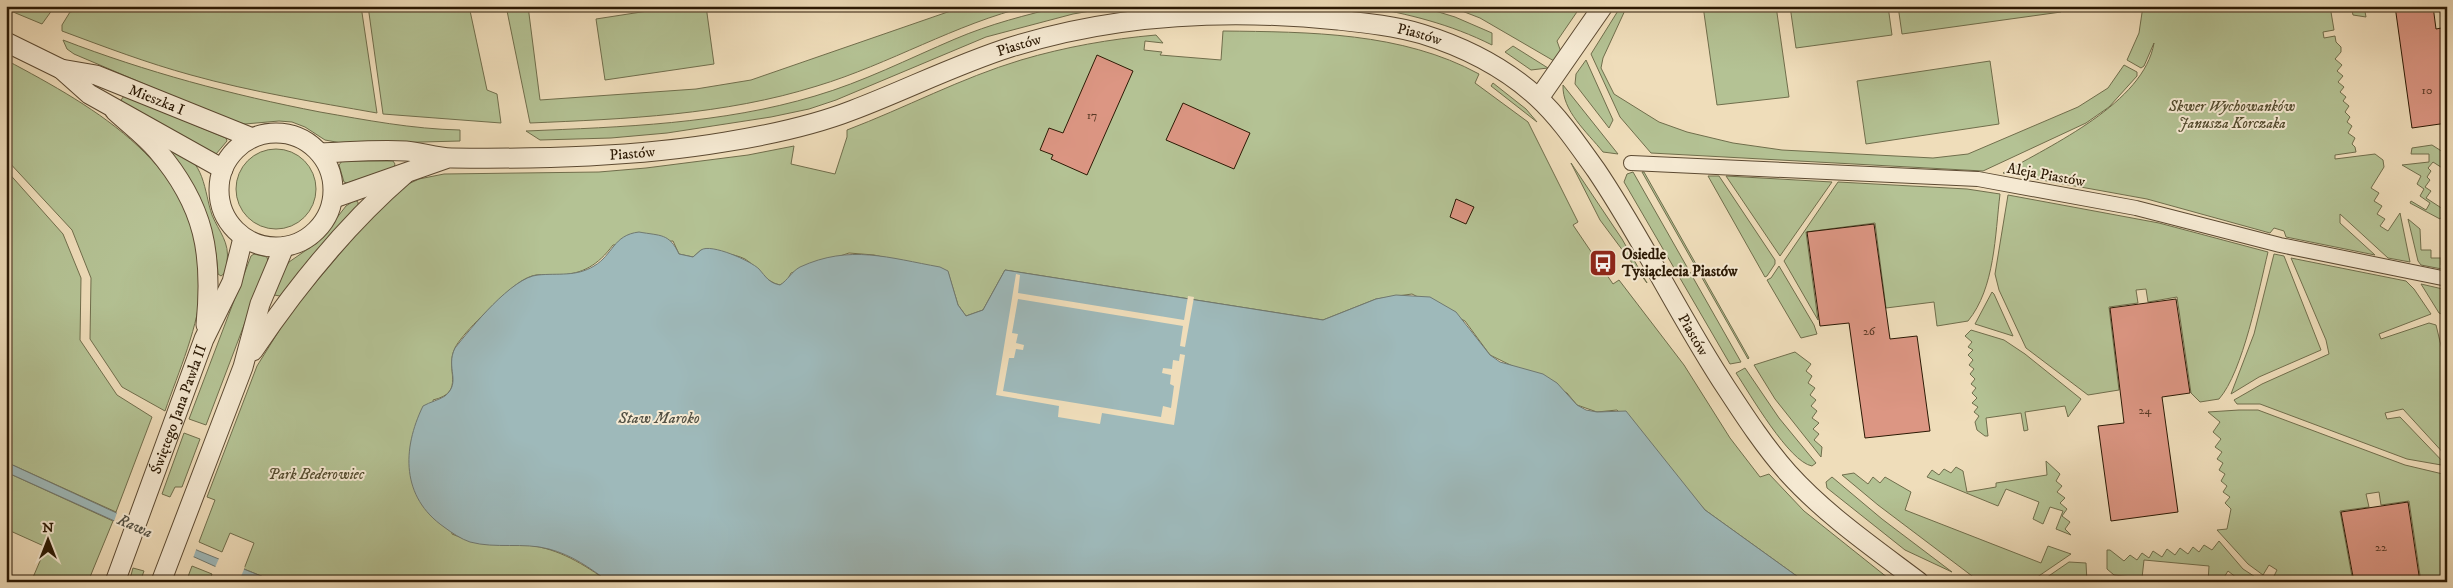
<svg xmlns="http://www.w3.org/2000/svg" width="2453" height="588" font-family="'IM FELL DW Pica',serif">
  <rect width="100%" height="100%" fill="#efddba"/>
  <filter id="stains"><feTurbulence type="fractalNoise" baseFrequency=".004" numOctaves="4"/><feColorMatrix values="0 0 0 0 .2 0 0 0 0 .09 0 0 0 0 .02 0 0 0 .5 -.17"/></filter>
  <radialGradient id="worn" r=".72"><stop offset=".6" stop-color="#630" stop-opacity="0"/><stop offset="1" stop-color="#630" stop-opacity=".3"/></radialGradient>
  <g fill="#b4c294" stroke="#706e4c">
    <path d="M 8,6 L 55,6 L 42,24 L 6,9 Z"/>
    <path d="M 98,6 L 361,6 L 377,113 C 315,102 252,92 191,75 C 147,63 105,47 62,31 L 62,25 L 70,12 Z"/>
    <path d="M 368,6 L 469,6 L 487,90 L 497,94 L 501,123 L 383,114 Z"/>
    <path d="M 506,6 L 528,6 L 540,100 L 696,89 L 751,80 L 965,6 L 1029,6 C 955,24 890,64 817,86 C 725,115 625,119 530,123 Z"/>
    <path d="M 680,6 L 706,6 L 714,64 L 605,80 L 596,19 Z"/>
    <path d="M 1063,6 L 1119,6 L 1073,14 L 986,37 L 836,100 L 809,109 L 771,117 L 667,133 L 611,138 L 540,140 L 526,131 C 622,127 722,124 815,96 C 863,82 908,59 955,39 C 990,24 1026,15 1063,6 Z"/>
    <path d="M 1363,6 L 1419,6 L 1455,17 L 1492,33 L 1492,45 C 1450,24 1409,14 1363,6 Z"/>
    <path d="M 1449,6 L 1581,6 L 1557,41 L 1561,52 L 1554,61 L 1480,18 Z"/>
    <path d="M 1621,6 L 1627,6 L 1603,58 L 1601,68 L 1614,94 L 1659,122 L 1687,132 L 1733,143 L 1782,150 L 1933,158 L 1968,154 L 2078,107 L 2108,88 L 2124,65 L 2137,72 L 2137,76 L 2109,107 L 2086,123 L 1983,171 L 1651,153 L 1620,117 L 1591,54 Z"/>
    <path d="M 1703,6 L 1776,6 L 1789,97 L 1717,105 Z"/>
    <path d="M 1790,6 L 1888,6 L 1892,35 L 1796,48 Z"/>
    <path d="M 1898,6 L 2060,6 L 2061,12 L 1902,34 Z"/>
    <path d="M 2143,6 L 2159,6 L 2159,8 L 2166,6 L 2321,6 L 2322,10 L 2330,6 L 2334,30 L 2323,32 L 2324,38 L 2335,36 L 2336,42 L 2341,47 L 2341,52 L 2335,59 L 2342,65 L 2337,71 L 2343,76 L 2338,82 L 2344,87 L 2340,92 L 2346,97 L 2343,101 L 2349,106 L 2345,112 L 2350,117 L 2347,122 L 2352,126 L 2348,133 L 2355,138 L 2352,144 L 2355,147 L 2356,152 L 2335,155 L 2335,159 L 2375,154 L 2383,160 L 2384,167 L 2371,188 L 2379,193 L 2374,201 L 2382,206 L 2377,214 L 2385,219 L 2380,226 L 2388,231 L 2400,213 L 2410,262 L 2388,258 L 2340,214 L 2340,223 L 2375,255 L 2286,237 L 2284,231 L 2274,228 L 2270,233 L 2147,199 L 2003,173 C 2051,145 2144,103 2154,43 L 2144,66 L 2141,68 L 2127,60 L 2139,33 Z"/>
    <path d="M 2351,6 L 2364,6 L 2366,17 L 2353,15 Z"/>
    <path d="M 1223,31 C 1309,32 1402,32 1479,74 L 1475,83 L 1528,122 L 1578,222 L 1573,225 L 1613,284 L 1619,280 L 1684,365 L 1730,438 L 1760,477 L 1769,474 L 1804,511 L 1893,582 L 1805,582 L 1705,510 L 1617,410 L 1597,412 L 1577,405 L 1567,393 L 1490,355 L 1465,321 L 1412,294 L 1376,299 L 1323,320 L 1005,270 L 983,310 L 966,316 L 958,305 L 948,272 L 874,255 L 849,253 L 791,273 L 787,281 L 780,285 C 765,282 758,267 745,259 C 733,253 714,252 701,250 L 693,257 L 679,254 L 673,241 L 613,245 C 598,265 583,274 559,275 C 551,275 543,274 536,275 C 524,277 513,287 504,295 C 492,306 461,335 455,348 C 444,370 467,392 433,400 L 452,534 C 482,547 498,541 528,545 C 560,549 583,564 609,582 L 276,582 L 244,569 L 254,543 L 230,533 L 222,552 L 199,542 L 215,500 L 207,497 L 257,366 L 290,313 L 376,211 L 404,186 L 419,179 L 444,174 L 599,172 L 646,168 L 748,155 L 794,146 L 791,164 L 835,174 L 847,137 L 847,130 C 905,108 961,78 1021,60 C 1065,47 1110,39 1156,35 L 1163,43 L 1145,41 L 1144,50 L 1162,52 L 1160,55 L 1221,60 Z"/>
    <path d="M 63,40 C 146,72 232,95 320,112 C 366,120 412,129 460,130 L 460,141 L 347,144 L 325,140 L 305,127 L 292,122 L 279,121 L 245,124 L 229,120 L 74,54 L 67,49 Z"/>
    <path d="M 1513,46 L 1548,68 L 1531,70 L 1505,52 Z"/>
    <path d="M 6,60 C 96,108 203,167 201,284 C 200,324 178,373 165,411 L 122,387 L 90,339 L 91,278 L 72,230 L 6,159 Z"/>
    <path d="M 1586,60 L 1613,120 L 1609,128 L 1575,84 L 1576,74 Z"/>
    <path d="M 1990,61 L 1999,124 L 1866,144 L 1857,81 Z"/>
    <path d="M 1493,83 L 1526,109 L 1537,122 L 1491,86 Z"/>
    <path d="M 1563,85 L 1618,154 L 1603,152 C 1587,132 1562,111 1563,85 Z"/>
    <path d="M 124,96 L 226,138 L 227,141 L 216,154 L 122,102 L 121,100 Z"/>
    <path d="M 2432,145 L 2443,152 L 2446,156 L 2447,171 L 2433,162 L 2428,168 L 2431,171 L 2427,177 L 2430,180 L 2425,187 L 2431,191 L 2426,198 L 2446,211 L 2440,219 L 2410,203 L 2411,201 L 2426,210 L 2430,203 L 2420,196 L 2424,189 L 2417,184 L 2421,176 L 2402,165 L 2429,162 L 2429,154 L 2411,154 L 2412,148 Z"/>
    <circle cx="276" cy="189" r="40"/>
    <path d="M 174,152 C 205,157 204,192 212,215 C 219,232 230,242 227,262 C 226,268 226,273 221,276 L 218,274 C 215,225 199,195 172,154 Z"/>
    <path d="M 342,161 L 393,161 L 395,164 L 394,167 L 347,183 L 344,182 L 339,165 Z"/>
    <path d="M 1571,163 L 1622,239 L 1647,283 L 1600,220 Z"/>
    <path d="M 6,170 L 63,234 L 81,278 L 80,340 L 117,395 L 152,417 L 116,512 L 6,462 Z"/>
    <path d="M 1633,172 L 1741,362 L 1730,364 L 1624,182 L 1627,174 Z"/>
    <path d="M 1642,172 L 1644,172 L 1749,358 L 1748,359 Z"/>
    <path d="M 1708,176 L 1719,176 L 1775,260 L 1775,264 L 1767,276 L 1765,277 Z"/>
    <path d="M 1726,176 L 1832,182 L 1780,256 Z"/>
    <path d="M 1838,182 L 1967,189 L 2000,194 C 1995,235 1995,288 1968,321 L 1937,326 L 1934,302 L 1886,308 L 1875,223 L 1806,232 L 1818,320 L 1784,261 Z"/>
    <path d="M 2008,195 L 2159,223 L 2268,252 C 2259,289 2243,372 2219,399 L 2200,402 L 2191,393 L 2177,297 L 2148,302 L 2146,289 L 2136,290 L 2138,303 L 2109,307 L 2119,390 L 2088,395 L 2026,348 L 1999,290 L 1995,274 Z"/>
    <path d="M 355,200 L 358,202 L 358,206 L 280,296 L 274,295 L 282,273 L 289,262 L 318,242 L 346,206 Z"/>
    <path d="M 2408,219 L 2420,229 L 2421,250 L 2431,250 L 2431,258 L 2441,258 L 2441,265 L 2447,265 L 2447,270 L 2421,265 L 2418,261 Z"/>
    <path d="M 254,254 L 267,257 L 268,262 L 206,425 L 189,419 L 251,256 Z"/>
    <path d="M 2274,254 L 2284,256 L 2321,350 L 2259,377 L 2231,394 L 2254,334 Z"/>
    <path d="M 2291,258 L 2406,281 L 2414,289 L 2431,314 L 2379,334 L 2381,339 L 2429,323 L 2436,325 L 2447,370 L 2447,457 L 2403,409 L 2385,413 L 2387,419 L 2400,417 L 2447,466 L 2407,459 L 2260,404 L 2237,404 L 2234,400 L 2262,384 L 2329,354 L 2326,340 Z"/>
    <path d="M 1779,266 L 1814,325 L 1817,334 L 1801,338 L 1767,280 L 1771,278 Z"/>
    <path d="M 2421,284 L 2447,290 L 2447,311 L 2444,315 L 2439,313 Z"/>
    <path d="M 1992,292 L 1994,294 L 2013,336 L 1975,324 Z"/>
    <path d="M 1971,330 L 2004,340 L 2025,354 L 2081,399 L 2068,417 L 2065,406 L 2025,412 L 2028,430 L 2024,431 L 2021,413 L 1986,418 L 1988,436 L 1985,436 L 1977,430 L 1975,422 L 1979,416 L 1974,412 L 1978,407 L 1972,403 L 1977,398 L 1972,393 L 1976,388 L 1971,384 L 1975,379 L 1970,374 L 1974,369 L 1969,365 L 1973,360 L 1968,355 L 1973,350 L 1968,347 L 1972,342 L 1965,336 Z"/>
    <path d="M 1795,352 L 1811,364 L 1806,371 L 1812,376 L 1808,383 L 1815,388 L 1810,395 L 1816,400 L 1811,406 L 1817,411 L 1812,418 L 1819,423 L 1813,429 L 1819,434 L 1814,440 L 1822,447 L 1821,457 L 1775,399 L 1754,365 Z"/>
    <path d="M 1745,368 L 1779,418 L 1816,463 L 1812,466 C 1789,462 1750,394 1736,373 Z"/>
    <path d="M 2239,410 L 2258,410 L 2405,465 L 2447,475 L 2447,582 L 2421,582 L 2409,501 L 2381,505 L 2379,492 L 2366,494 L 2369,507 L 2340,511 L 2353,582 L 2276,582 L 2272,580 L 2277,570 L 2269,565 L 2263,575 L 2248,564 L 2217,530 L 2227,529 L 2231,509 L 2225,503 L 2230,497 L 2223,492 L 2227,486 L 2221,481 L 2225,474 L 2219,470 L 2223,463 L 2217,459 L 2222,452 L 2215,447 L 2221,439 L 2213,432 L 2220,422 L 2208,412 Z"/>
    <path d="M 184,433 L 200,439 L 182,487 L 175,487 L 170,497 L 162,494 Z"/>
    <path d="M 2046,461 L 2060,474 L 2056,481 L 2062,486 L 2057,492 L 2065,498 L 2060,503 L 2067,509 L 2062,516 L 2070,522 L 2065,529 L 2071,535 L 2056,529 L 2063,511 L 2050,507 L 2043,524 L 2033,519 L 2039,502 L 2006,489 L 1998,506 L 1927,477 L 1932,470 L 1939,475 L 1944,469 L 1951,473 L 1956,467 L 1963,471 L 1967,492 L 1996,487 L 1996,483 L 2047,475 Z"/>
    <path d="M 6,472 L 113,521 L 90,577 C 69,577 52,582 31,582 L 46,547 L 6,529 Z"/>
    <path d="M 1854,473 L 1868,484 L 1873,477 L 1880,483 L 1885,477 L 1911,492 L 1905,510 L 2041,563 L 2048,546 L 2071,554 L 2030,582 L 1980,582 L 1878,505 L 1842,475 Z"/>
    <path d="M 1832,477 L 1882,519 L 1952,572 L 1905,550 L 1827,488 L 1826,482 Z"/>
    <path d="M 2219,541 L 2243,569 L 2263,582 L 2242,582 L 2228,571 L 2221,582 L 2208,582 L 2209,566 L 2144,560 L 2142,578 L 2114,575 L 2107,569 L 2107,550 L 2110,550 L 2124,561 L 2130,555 L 2137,560 L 2142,553 L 2149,558 L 2153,551 L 2162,557 L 2167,549 L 2175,555 L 2180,548 L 2188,554 L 2193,547 L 2199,552 L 2204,545 L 2212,550 Z"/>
    <path d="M 2069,562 L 2086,563 L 2087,582 L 2040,582 Z"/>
    <path d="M 192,566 L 212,574 L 209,582 L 186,582 Z"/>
    <path d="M 133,568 L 144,571 L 140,582 L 129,582 Z"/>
  </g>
  <g fill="#9eb9ba" stroke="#707971">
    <path d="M 639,232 C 661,236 669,233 679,254 L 693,257 C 696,255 698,252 701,250 C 711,243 751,261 759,269 C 766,277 769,283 780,285 C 788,280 791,272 800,267 C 850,244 889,258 940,267 L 948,271 L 958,305 L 966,316 L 983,310 L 1005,270 L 1323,320 L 1376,299 L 1396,295 L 1430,297 L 1456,312 L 1490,355 L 1500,362 L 1543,374 L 1557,383 L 1577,405 L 1586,410 L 1597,412 L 1626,411 L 1705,510 L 1805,582 L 609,582 C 590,568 572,555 549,549 C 523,542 496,549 470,542 C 461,539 452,533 444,527 C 401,497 402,449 423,406 C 430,402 439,400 445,396 C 462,382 445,368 455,348 C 471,328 512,277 538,275 C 558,273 576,277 594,266 C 613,255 613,235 639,232 Z"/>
    <path d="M 6,462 L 199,551 L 276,582 L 248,582 L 243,579 L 6,472 Z"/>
  </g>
  <g fill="#efddba">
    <path d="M 1016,274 L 1020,275 L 1018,293 L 1184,320 L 1188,296 L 1194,297 L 1185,347 L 1180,346 L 1183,326 L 1018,299 L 1012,333 L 1018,334 L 1016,343 L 1024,345 L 1023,350 L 1016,349 L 1014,358 L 1009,358 L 1003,391 L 1161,417 L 1163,406 L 1171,408 L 1174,386 L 1170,384 L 1171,375 L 1162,373 L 1163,368 L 1172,369 L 1173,360 L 1179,361 L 1180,354 L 1185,355 L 1174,425 L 1102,413 L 1100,424 L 1058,417 L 1059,406 L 996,395 Z"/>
    <path d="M 118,510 L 197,547 L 192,561 L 113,524 Z"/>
    <path d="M 220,556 L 245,567 L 239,581 L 214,570 Z"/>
  </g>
  <g fill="#dc9683" stroke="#2b1904">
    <path d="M 2395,6 L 2433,6 L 2436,29 L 2447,27 L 2447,123 L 2412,128 Z"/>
    <path d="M 1097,55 L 1133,71 L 1087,175 L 1051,159 L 1053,155 L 1040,150 L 1049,128 L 1063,133 Z"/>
    <path d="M 1183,103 L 1250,133 L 1234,169 L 1166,140 Z"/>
    <path d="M 1456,199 L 1474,207 L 1466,224 L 1450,217 Z"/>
    <path d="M 1874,224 L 1890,339 L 1917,336 L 1930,431 L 1865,438 L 1849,323 L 1820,326 L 1807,232 Z"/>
    <path d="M 2176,299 L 2190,393 L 2162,397 L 2178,512 L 2111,521 L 2098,426 L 2124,423 L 2110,308 Z"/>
    <path d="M 2408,502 L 2420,582 L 2354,582 L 2341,512 Z"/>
  </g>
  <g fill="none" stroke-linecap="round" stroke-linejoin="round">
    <g stroke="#5c4a32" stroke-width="16">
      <path id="pedestrian" d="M 1631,163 L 1978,179 L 2136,208 L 2280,245 L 2447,279"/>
    </g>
    <g stroke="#5c4a32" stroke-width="21">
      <g id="minor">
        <path d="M 6,42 L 61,69 L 89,94 L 223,169"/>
        <path id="s1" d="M 61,69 L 96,75 L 250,137"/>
        <path d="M 1539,98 L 1603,6"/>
        <path d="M 115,111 C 129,124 145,136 157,150 C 205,206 213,254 206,325"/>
        <circle cx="276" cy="190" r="57"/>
        <path id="s2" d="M 321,153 C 349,152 378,149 406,151 C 421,152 436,158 452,158 C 542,159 636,157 725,142 C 769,135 812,126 853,110 C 906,90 957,64 1011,47 C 1116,14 1229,9 1338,20 C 1366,23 1395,26 1422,34 C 1464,47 1504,67 1537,97 C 1560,118 1578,145 1596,170 C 1644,241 1680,318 1727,389 C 1746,418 1765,447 1788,473 C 1826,515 1874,548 1919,582"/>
        <path d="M 334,198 L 445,159"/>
        <path d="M 253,351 C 296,287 346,225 405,174"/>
        <path id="s3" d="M 115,582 L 204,339 L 232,282 L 243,238"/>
        <path d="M 161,582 L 243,367 L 260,304 L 284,247"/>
      </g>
    </g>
    <use href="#pedestrian" stroke="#f5e9d2" stroke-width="14"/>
    <use href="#minor" stroke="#f5e9d2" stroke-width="19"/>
  </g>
  <defs>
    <g id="bus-square" transform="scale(1.4375)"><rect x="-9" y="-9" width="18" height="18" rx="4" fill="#8f2418" stroke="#f5e9d2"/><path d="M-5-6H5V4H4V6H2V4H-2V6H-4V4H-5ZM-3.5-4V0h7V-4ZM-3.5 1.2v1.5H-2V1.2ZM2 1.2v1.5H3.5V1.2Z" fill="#fff"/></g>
  </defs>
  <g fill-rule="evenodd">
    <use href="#bus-square" x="1603" y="263"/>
  </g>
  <g text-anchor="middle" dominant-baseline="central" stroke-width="4" stroke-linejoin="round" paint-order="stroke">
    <g font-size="12" fill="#573824">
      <text x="2427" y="90">10</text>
      <text x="1092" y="115">17</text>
      <text x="1869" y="331">26</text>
      <text x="2145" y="410">24</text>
      <text x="2381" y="547">22</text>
    </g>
    <g font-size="15" fill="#2b1904" stroke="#f5e9d2">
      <text stroke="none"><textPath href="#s2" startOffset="1121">Piastów</textPath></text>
      <text stroke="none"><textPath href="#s2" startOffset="716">Piastów</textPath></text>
      <text stroke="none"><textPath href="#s1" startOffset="101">Mieszka I</textPath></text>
      <text stroke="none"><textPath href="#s2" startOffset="312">Piastów</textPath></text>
      <text transform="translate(2046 175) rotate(10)">Aleja Piastów</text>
      <text stroke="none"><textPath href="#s2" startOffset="1541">Piastów</textPath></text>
      <text stroke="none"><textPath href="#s3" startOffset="184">Świętego Jana Pawła II</textPath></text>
    </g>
    <g font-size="15" font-style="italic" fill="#544c2f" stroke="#f5e9d2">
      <text x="2232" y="106">Skwer Wychowanków<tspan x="2232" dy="17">Janusza Korczaka</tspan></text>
      <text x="316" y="474">Park Bederowiec</text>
    </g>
    <g font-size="15" font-weight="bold" fill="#2b1904" stroke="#f5e9d2" text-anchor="start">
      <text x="1622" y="254">Osiedle<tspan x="1622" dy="17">Tysiąclecia Piastów</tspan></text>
    </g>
    <g font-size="16" font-style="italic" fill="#535144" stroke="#f5e9d2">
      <text x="659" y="418">Staw Maroko</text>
      <text transform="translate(135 526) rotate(24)">Rawa</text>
    </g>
  </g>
  <rect width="2453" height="588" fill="none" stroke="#efddba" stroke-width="25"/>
  <rect x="8" y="8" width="2438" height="573" fill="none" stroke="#2b1904" stroke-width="2.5"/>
  <rect x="12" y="12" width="2428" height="563" fill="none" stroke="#2b1904"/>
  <g transform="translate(48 540)" stroke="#f5e9d2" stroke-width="4" paint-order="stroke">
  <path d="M0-4L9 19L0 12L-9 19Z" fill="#2b1904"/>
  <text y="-8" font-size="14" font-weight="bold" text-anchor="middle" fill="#2b1904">N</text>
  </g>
  <rect width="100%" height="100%" filter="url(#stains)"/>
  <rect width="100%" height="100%" fill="url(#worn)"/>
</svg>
